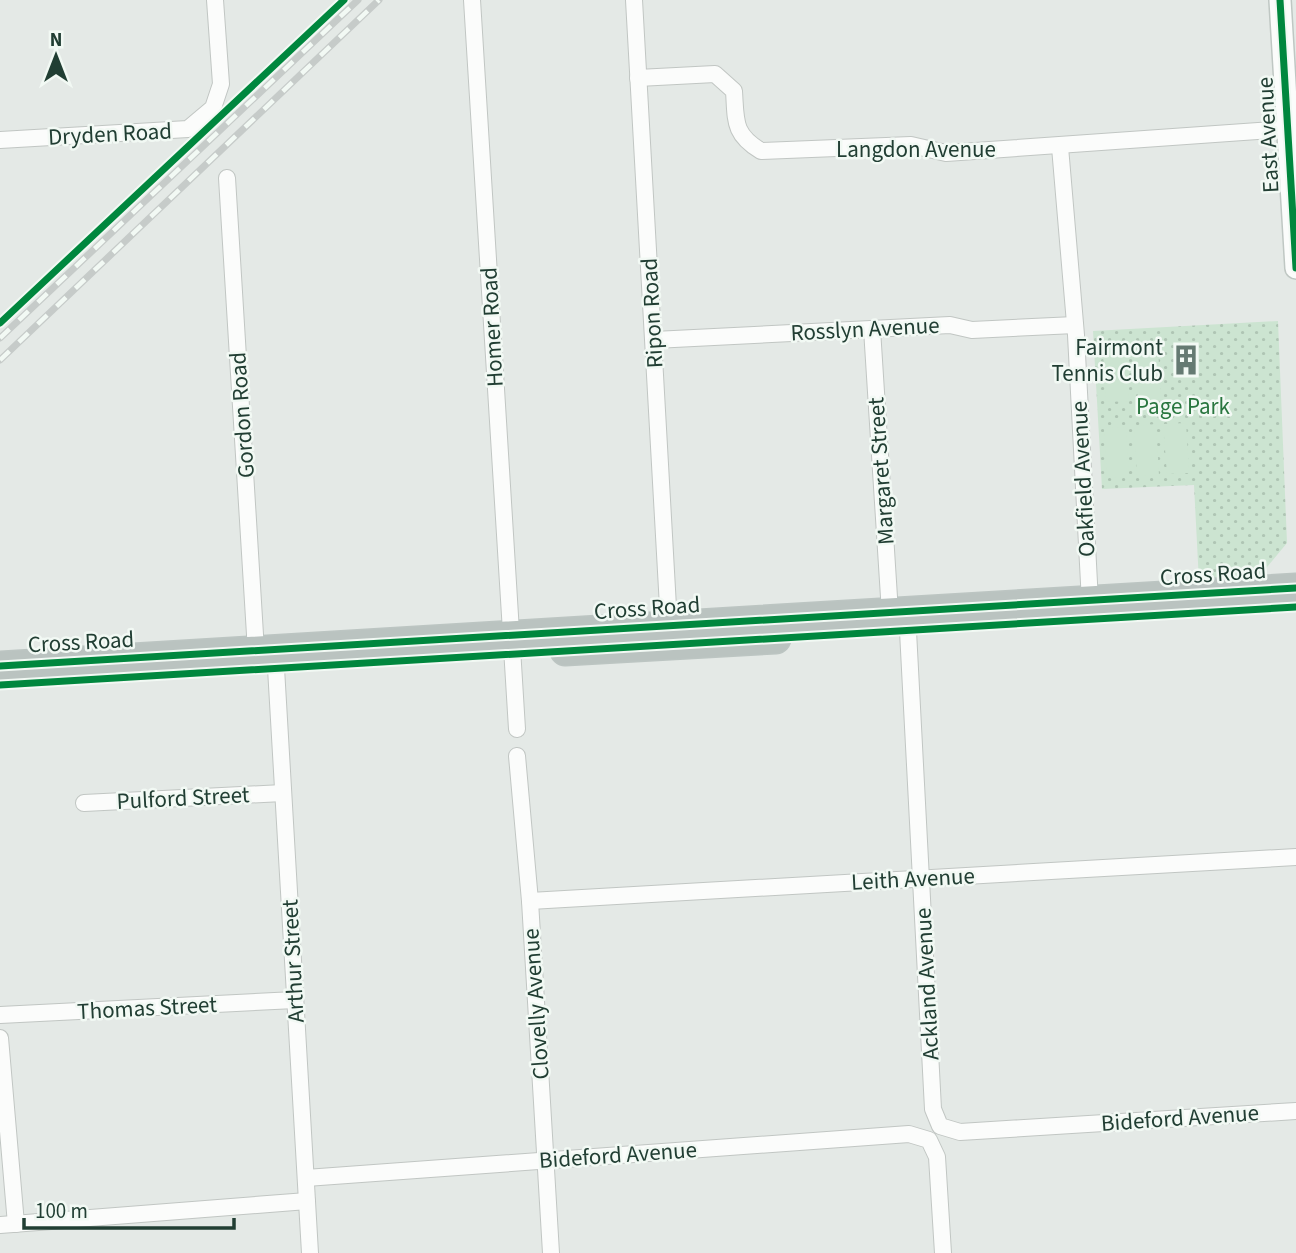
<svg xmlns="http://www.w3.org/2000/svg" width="1296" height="1253" font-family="'Source Sans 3',sans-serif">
  <defs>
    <pattern id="grass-dots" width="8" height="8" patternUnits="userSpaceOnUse" patternTransform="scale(1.75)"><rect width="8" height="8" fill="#cce4d1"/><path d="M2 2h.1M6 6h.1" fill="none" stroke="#afc5b4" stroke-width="1.8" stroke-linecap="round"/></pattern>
  </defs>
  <rect width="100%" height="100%" fill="#e4e9e6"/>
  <path fill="url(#grass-dots)" d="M 1278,321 L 1287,543 L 1258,578 L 1199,582 L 1194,485 L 1102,489 L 1093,331 Z"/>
  <g fill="#cce4d1">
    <path d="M 1158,349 L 1161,399 L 1138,400 L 1135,350 Z"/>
    <path d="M 1126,350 L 1129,401 L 1106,402 L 1103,352 Z"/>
    <path d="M 1186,423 L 1189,473 L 1167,474 L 1163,424 Z"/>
    <path d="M 1156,424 L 1159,475 L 1137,476 L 1134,426 Z"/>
    <path d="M 1126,427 L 1129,477 L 1107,478 L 1104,428 Z"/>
  </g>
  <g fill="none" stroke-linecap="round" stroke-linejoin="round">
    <g stroke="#c1c6c3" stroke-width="18">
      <g id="street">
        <path d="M 472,0 L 517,729"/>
        <path d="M 634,0 L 669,625"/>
        <path d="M 638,78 L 715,74 L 734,91 C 736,121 733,134 761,151 L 911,145 L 946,153 L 1287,129"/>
        <path d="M 0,140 L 188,129 L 213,108 L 221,84 L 215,0"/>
        <path d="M 1060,147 L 1076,335 L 1090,602"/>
        <path d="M 227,178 L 256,651"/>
        <path d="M 872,329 L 890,613"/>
        <path d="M 654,340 L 950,325 L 972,330 L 1075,325"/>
        <path d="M 908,631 L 933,1109 L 940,1126 L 960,1132 L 1296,1111"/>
        <path d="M 276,668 L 310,1253"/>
        <path d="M 517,756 L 530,901 L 551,1253"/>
        <path d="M 84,803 L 283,793"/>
        <path d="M 530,901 L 1296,857"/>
        <path d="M 0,1015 L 295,1000"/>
        <path d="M 0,1038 L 16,1224"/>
        <path d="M 306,1178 L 909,1134 L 929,1140 L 937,1157 L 943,1253"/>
        <path d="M 0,1225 L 307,1201"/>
      </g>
    </g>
    <g stroke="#bfc7c3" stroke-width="24">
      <path id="secondary" d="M 1280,0 L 1296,268"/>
    </g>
    <g stroke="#bcc5c2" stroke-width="31">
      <g id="highway">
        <path d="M 565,651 L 776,639"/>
        <path d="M 0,666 L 1296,588"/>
      </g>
    </g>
    <use href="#street" stroke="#fbfcfb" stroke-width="16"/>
    <use href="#secondary" stroke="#fbfcfb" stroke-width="21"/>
    <use href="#highway" stroke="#bac3c0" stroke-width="28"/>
    <g stroke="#c6cbc9" stroke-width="7">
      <g id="rail">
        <path d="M 0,338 L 358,0"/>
        <path d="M 0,360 L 379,0"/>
      </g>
    </g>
    <use href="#rail" stroke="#f2f9f4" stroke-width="4.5" stroke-dasharray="13" stroke-linecap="butt"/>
    <g stroke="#f2f9f4" stroke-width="11">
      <g id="cycleway">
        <path d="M 1280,0 L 1296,268"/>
        <path d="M 0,323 L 344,0"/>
        <path d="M 0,666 L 1296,588"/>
        <path d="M 0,685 L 1296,607"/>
      </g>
    </g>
    <use href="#cycleway" stroke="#00873e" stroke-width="7"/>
  </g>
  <defs>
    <g id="building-bare" transform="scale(2.415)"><path d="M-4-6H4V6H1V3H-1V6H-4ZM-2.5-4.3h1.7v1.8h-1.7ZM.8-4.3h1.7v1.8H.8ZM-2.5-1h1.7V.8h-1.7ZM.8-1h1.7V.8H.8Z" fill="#657a72" stroke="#f2f9f4" stroke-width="2.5" paint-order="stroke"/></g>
  </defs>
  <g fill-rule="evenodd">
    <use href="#building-bare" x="1186" y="360"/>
  </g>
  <g text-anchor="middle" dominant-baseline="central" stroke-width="5" stroke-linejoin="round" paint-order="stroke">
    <g font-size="23" fill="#213e33" stroke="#f2f9f4">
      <text transform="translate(110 134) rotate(-3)">Dryden Road</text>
      <text transform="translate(1268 135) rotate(-93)">East Avenue</text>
      <text x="916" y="149">Langdon Avenue</text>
      <text transform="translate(652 313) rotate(-93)">Ripon Road</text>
      <text transform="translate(492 327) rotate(-93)">Homer Road</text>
      <text transform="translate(865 329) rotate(-3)">Rosslyn Avenue</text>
      <text transform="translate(242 415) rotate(-94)">Gordon Road</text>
      <text transform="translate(881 471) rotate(-94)">Margaret Street</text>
      <text transform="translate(1083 479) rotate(-93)">Oakfield Avenue</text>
      <text transform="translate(1213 574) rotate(-4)">Cross Road</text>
      <text transform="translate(647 608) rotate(-4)">Cross Road</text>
      <text transform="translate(81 642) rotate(-3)">Cross Road</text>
      <text transform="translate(183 798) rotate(-3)">Pulford Street</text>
      <text transform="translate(913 879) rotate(-3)">Leith Avenue</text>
      <text transform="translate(293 961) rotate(-93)">Arthur Street</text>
      <text transform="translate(927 984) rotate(-93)">Ackland Avenue</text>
      <text transform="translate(536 1004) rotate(-94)">Clovelly Avenue</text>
      <text transform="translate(147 1008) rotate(-3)">Thomas Street</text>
      <text transform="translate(1180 1118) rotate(-4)">Bideford Avenue</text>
      <text transform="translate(618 1155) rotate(-4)">Bideford Avenue</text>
    </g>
    <g font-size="23" fill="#213e33" stroke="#f2f9f4" text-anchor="end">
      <text x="1163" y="347">Fairmont<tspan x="1163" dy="26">Tennis Club</tspan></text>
    </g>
    <g font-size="23" fill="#29763f" stroke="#f2f9f4">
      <text x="1183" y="406">Page Park</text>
    </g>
  </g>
  <g transform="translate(56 56)" stroke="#f2f9f4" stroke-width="5" paint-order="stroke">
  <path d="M0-5L12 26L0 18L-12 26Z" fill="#213e33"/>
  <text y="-10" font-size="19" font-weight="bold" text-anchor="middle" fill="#213e33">N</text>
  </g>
  <path d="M24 1218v10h210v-10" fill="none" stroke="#213e33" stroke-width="3.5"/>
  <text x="35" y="1218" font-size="21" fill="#213e33" stroke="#f2f9f4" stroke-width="5" paint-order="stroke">100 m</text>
</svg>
